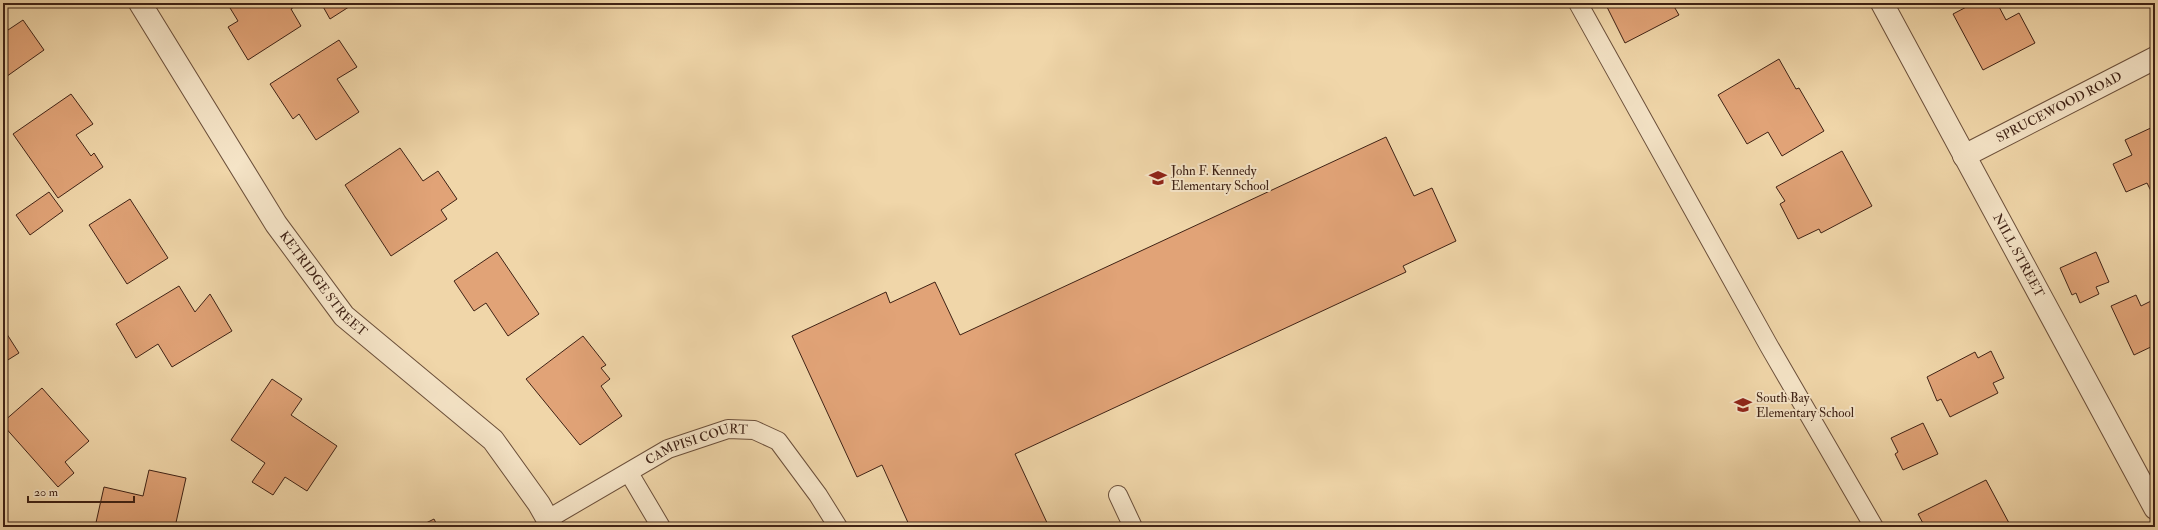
<svg xmlns="http://www.w3.org/2000/svg" width="2158" height="530" font-family="'IM FELL Double Pica',serif">
  <rect width="100%" height="100%" fill="#f0d6a9"/>
  <filter id="stains"><feTurbulence type="fractalNoise" baseFrequency=".005" numOctaves="4"/><feColorMatrix values="0 0 0 0 .2 0 0 0 0 .09 0 0 0 0 .02 0 0 0 .5 -.17"/></filter>
  <radialGradient id="worn" r=".72"><stop offset=".6" stop-color="#630" stop-opacity="0"/><stop offset="1" stop-color="#630" stop-opacity=".3"/></radialGradient>
  <g fill="#e1a377" stroke="#3f2215">
    <path d="M 227,3 L 300,3 L 291,9 L 301,26 L 248,60 L 228,27 L 238,21 Z"/>
    <path d="M 321,3 L 355,3 L 330,19 Z"/>
    <path d="M 1605,3 L 1672,3 L 1679,15 L 1625,43 Z"/>
    <path d="M 1974,3 L 1997,3 L 2006,20 L 2019,13 L 2035,43 L 1983,70 L 1953,14 Z"/>
    <path d="M 23,20 L 44,50 L 3,79 L 3,23 L 8,30 Z"/>
    <path d="M 339,40 L 357,67 L 337,79 L 359,112 L 316,140 L 299,114 L 293,119 L 270,84 Z"/>
    <path d="M 1779,59 L 1796,89 L 1799,88 L 1824,131 L 1782,156 L 1768,132 L 1747,144 L 1718,95 Z"/>
    <path d="M 71,94 L 93,124 L 76,135 L 91,156 L 94,153 L 103,167 L 58,198 L 13,134 Z"/>
    <path d="M 2155,126 L 2155,199 L 2147,183 L 2126,192 L 2113,164 L 2132,155 L 2125,140 Z"/>
    <path d="M 1386,137 L 1414,196 L 1432,188 L 1456,241 L 1403,266 L 1406,272 L 1015,454 L 1049,527 L 910,527 L 882,465 L 857,477 L 792,336 L 886,292 L 890,303 L 935,282 L 960,335 Z"/>
    <path d="M 400,148 L 423,181 L 438,171 L 457,199 L 441,210 L 447,219 L 391,256 L 345,185 Z"/>
    <path d="M 1842,151 L 1872,206 L 1821,233 L 1819,229 L 1798,239 L 1780,204 L 1785,201 L 1776,187 Z"/>
    <path d="M 49,192 L 63,211 L 30,235 L 16,215 Z"/>
    <path d="M 130,199 L 168,258 L 127,284 L 89,225 Z"/>
    <path d="M 497,252 L 539,314 L 508,336 L 486,303 L 474,311 L 454,281 Z"/>
    <path d="M 2096,252 L 2109,282 L 2096,287 L 2099,294 L 2080,303 L 2076,293 L 2072,295 L 2060,268 Z"/>
    <path d="M 179,286 L 195,312 L 210,294 L 232,331 L 172,367 L 158,344 L 136,358 L 116,324 Z"/>
    <path d="M 2136,295 L 2141,306 L 2155,299 L 2155,345 L 2134,355 L 2111,306 Z"/>
    <path d="M 3,328 L 19,353 L 3,363 Z"/>
    <path d="M 583,336 L 606,365 L 601,368 L 610,379 L 601,386 L 622,416 L 580,445 L 526,379 Z"/>
    <path d="M 1991,351 L 2004,378 L 1993,383 L 1998,393 L 1950,417 L 1941,399 L 1937,401 L 1927,377 L 1975,352 L 1978,358 Z"/>
    <path d="M 272,379 L 302,399 L 291,415 L 337,446 L 307,491 L 285,477 L 273,495 L 252,482 L 265,463 L 231,440 Z"/>
    <path d="M 42,388 L 89,441 L 65,462 L 74,473 L 58,487 L 3,425 L 3,422 Z"/>
    <path d="M 1923,423 L 1938,454 L 1903,470 L 1895,454 L 1898,452 L 1891,438 Z"/>
    <path d="M 149,470 L 186,478 L 175,527 L 95,527 L 104,487 L 143,496 Z"/>
    <path d="M 1986,480 L 2009,523 L 2001,527 L 1925,527 L 1918,514 Z"/>
    <path d="M 434,519 L 438,527 L 418,527 Z"/>
  </g>
  <g fill="none" stroke-linecap="round" stroke-linejoin="round">
    <g stroke="#6b4f3a" stroke-width="20">
      <g id="service">
        <path d="M 1578,3 L 1769,346 L 1874,527"/>
        <path d="M 629,473 L 661,527"/>
        <path d="M 1118,495 L 1133,527"/>
        <path id="s1" d="M 548,519 L 668,449 L 728,429 L 754,430 L 778,441 L 818,495 L 838,527"/>
      </g>
    </g>
    <g stroke="#6b4f3a" stroke-width="24">
      <g id="minor">
        <path id="s2" d="M 140,3 L 276,224 L 344,316 L 493,440 L 539,504 L 552,527"/>
        <path id="s3" d="M 1882,3 L 2155,508"/>
        <path id="s4" d="M 1964,156 L 2155,58"/>
      </g>
    </g>
    <use href="#service" stroke="#f5e4c7" stroke-width="18"/>
    <use href="#minor" stroke="#f5e4c7" stroke-width="22"/>
  </g>
  <defs>
    <g id="school-bare" transform="scale(1.38)"><path d="M0-5L7-2L0 1L-7-2ZM-4 1L0 2.5L4 1V4Q0 6-4 4Z" fill="#8f2418" stroke="#f5e4c7" stroke-width="2.5" paint-order="stroke"/></g>
  </defs>
  <g fill-rule="evenodd">
    <use href="#school-bare" x="1158" y="178"/>
    <use href="#school-bare" x="1743" y="405"/>
  </g>
  <g text-anchor="middle" dominant-baseline="central" stroke-width="4" stroke-linejoin="round" paint-order="stroke">
    <g font-size="13" fill="#3f2215" stroke="#f5e4c7">
      <text stroke="none"><textPath href="#s4" startOffset="107">SPRUCEWOOD ROAD</textPath></text>
      <text stroke="none"><textPath href="#s3" startOffset="287">NILL STREET</textPath></text>
      <text stroke="none"><textPath href="#s2" startOffset="336">KETRIDGE STREET</textPath></text>
      <text stroke="none"><textPath href="#s1" startOffset="168">CAMPISI COURT</textPath></text>
    </g>
    <g font-size="13" fill="#3f2215" stroke="#f5e4c7" text-anchor="start">
      <text x="1171" y="171">John F. Kennedy<tspan x="1171" dy="15">Elementary School</tspan></text>
      <text x="1756" y="398">South Bay<tspan x="1756" dy="15">Elementary School</tspan></text>
    </g>
  </g>
  <rect width="2158" height="530" fill="none" stroke="#f0d6a9" stroke-width="16"/>
  <rect x="4" y="4" width="2150" height="522" fill="none" stroke="#3f2215" stroke-width="2"/>
  <rect x="8" y="8" width="2142" height="514" fill="none" stroke="#3f2215"/>
  <path d="M28 496v6h106v-6" fill="none" stroke="#3f2215" stroke-width="2"/>
  <text x="34" y="496" font-size="12" fill="#3f2215" stroke="#f5e4c7" stroke-width="3" paint-order="stroke">20 m</text>
  <rect width="100%" height="100%" filter="url(#stains)"/>
  <rect width="100%" height="100%" fill="url(#worn)"/>
</svg>
